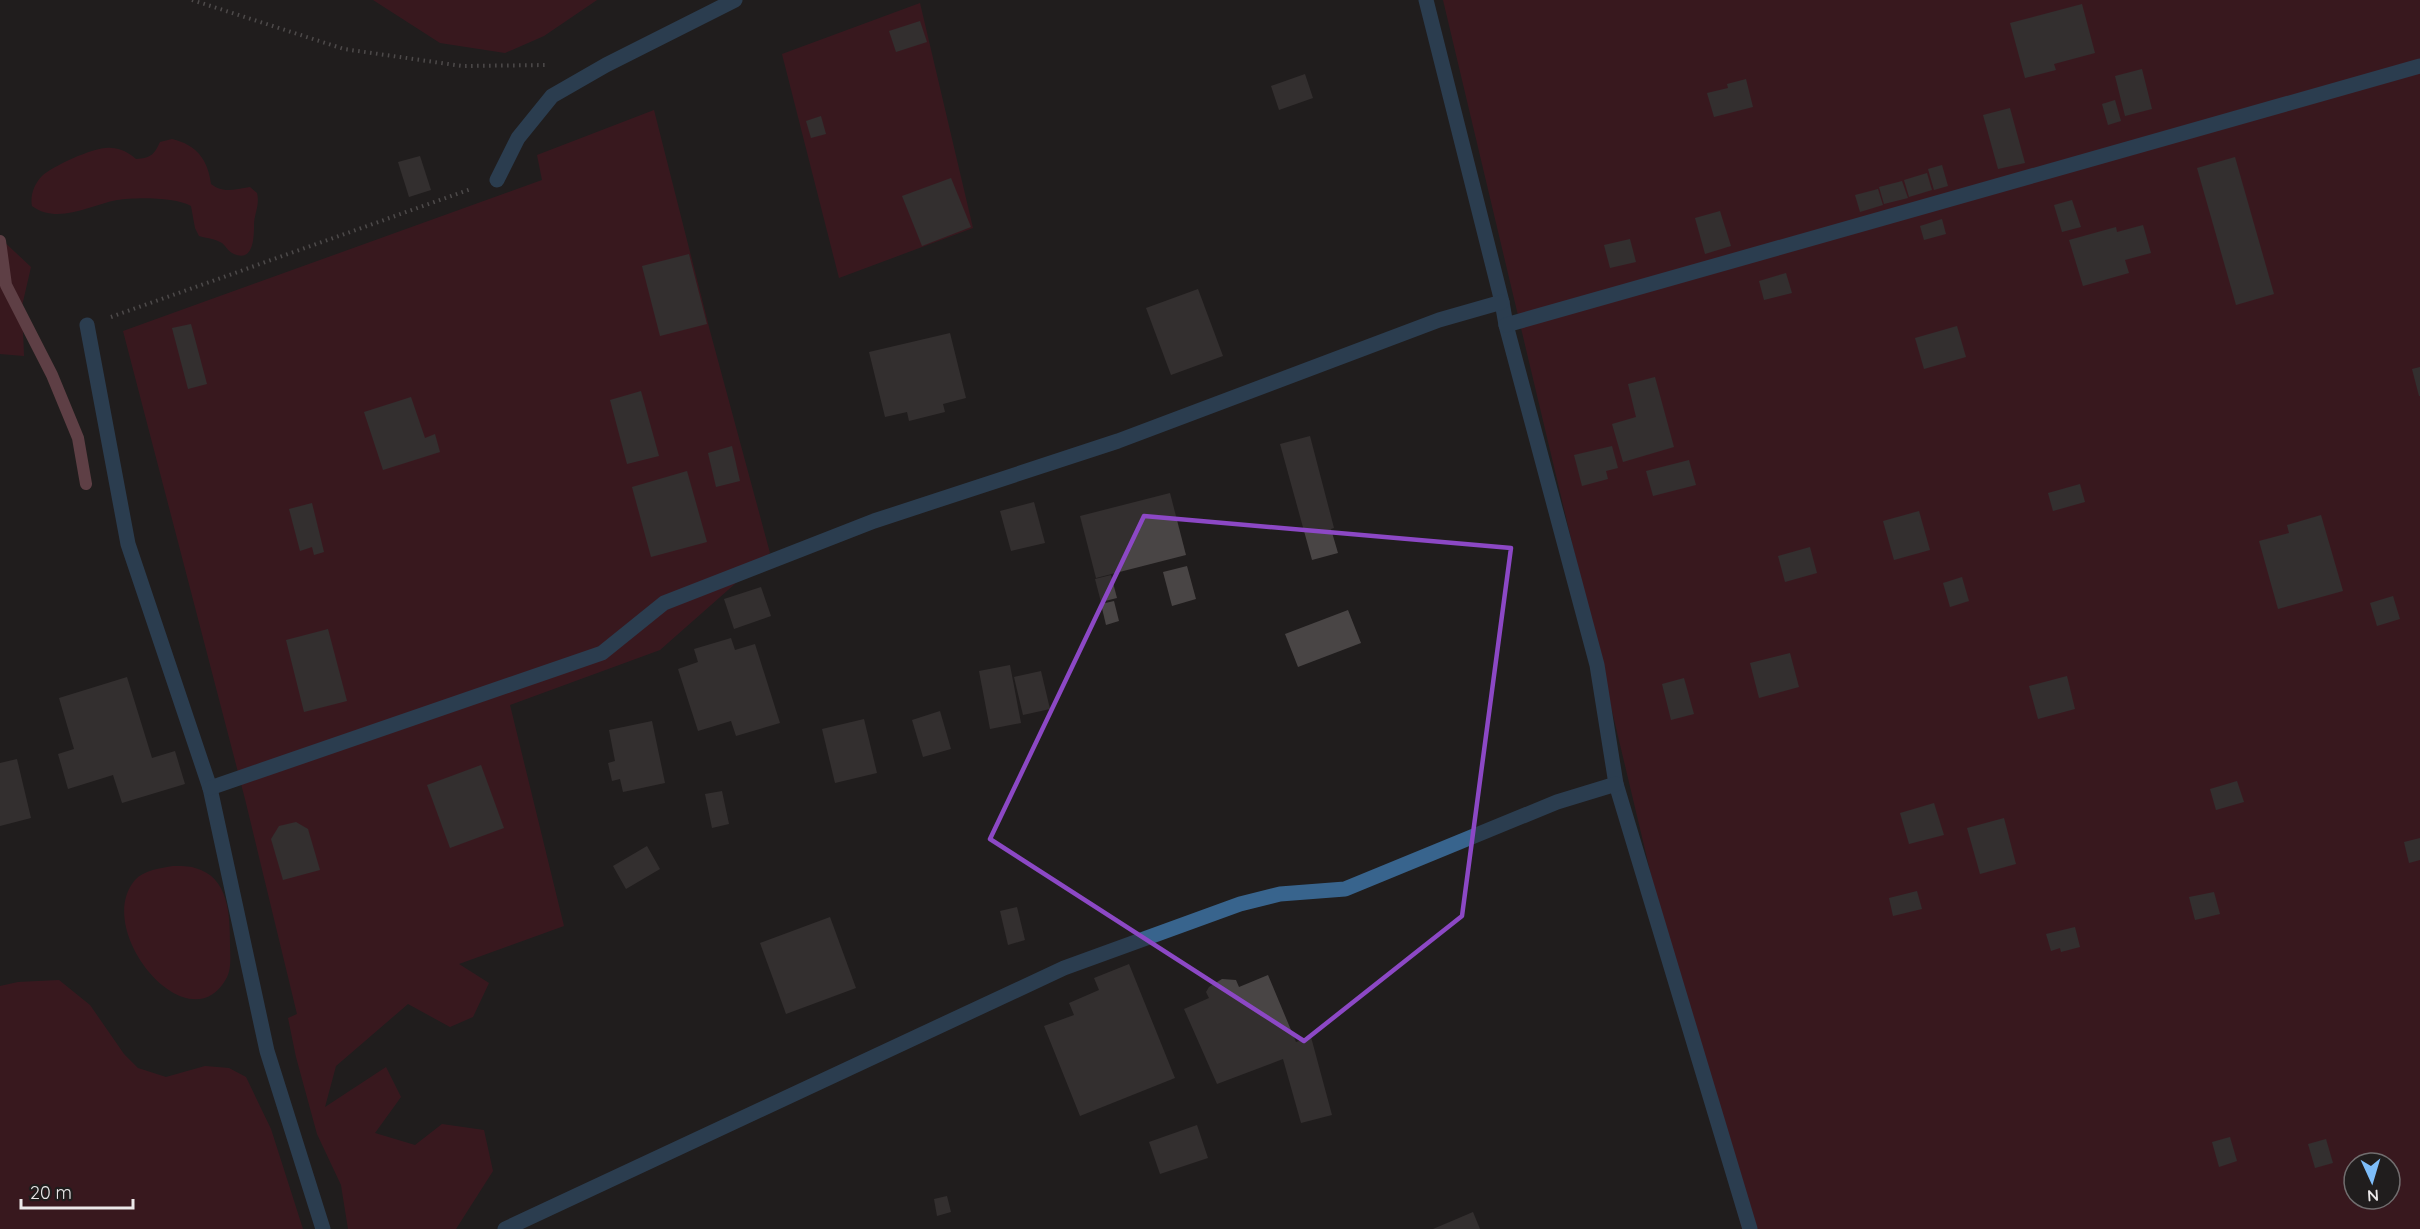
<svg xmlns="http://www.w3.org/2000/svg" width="2420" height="1229" font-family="Quicksand,sans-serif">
  <rect width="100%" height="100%" fill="#201d1d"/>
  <g fill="#551321" fill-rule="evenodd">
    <path d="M 373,0 L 597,0 L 544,36 L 505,53 L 440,43 Z"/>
    <path d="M 1443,0 L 2420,0 L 2420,1229 L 1742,1229 L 1681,1001 ZM 2354,1163 L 2390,1163 L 2390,1199 L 2354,1199 Z"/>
    <path d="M 920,3 L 973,228 L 839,278 L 782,54 Z"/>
    <path d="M 654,110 L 710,331 L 770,553 L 660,650 L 510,705 L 564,926 L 459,964 L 489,983 L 473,1017 L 450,1027 L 408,1004 L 336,1066 L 325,1107 L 386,1067 L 401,1097 L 375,1133 L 415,1145 L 442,1124 L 484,1130 L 493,1171 L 456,1229 L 348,1229 L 341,1185 L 317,1134 L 296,1057 L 288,1018 L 297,1014 L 245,799 L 123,331 L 542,180 L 537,155 Z"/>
    <path d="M 172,139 C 197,145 208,160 211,184 C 224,194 235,189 250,187 L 257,193 C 260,205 254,214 254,225 C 254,239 253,264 232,253 C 227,250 226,246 222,243 C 216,239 206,238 199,236 L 195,228 L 191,206 C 176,197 135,197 117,200 C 90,205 58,225 32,206 C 30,196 34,184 42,176 C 53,166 96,146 111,148 C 121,148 129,153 136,159 C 151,158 154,155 160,142 Z"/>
    <path d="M 0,238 L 31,267 L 22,306 L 24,356 L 0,354 Z"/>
    <path d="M 173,866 C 180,866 189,866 195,868 C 229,877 230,915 230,944 C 230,955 232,969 226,979 C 188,1046 92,930 135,880 C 144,870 161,868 173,866 Z"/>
    <path d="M 59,980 L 90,1005 L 124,1054 L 138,1068 L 166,1077 L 205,1066 L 229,1068 L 246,1077 L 271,1129 L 303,1229 L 0,1229 L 0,986 L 18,982 Z"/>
  </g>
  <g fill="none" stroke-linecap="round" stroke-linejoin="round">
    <path stroke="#a96975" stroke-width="12" d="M 0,241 L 6,285 L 52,375 L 78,438 L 86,484"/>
  </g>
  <g fill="#494545">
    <path d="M 2082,4 L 2095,53 L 2054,64 L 2056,70 L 2025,78 L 2010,23 Z"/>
    <path d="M 920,21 L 927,42 L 896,52 L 889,31 Z"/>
    <path d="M 2142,69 L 2152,109 L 2125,116 L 2115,76 Z"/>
    <path d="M 1305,74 L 1313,98 L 1279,110 L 1271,86 Z"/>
    <path d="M 1746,79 L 1753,107 L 1714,117 L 1707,93 L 1728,88 L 1727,84 Z"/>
    <path d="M 2115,100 L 2121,121 L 2108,125 L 2102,104 Z"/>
    <path d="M 2010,108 L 2025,163 L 1998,169 L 1983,115 Z"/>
    <path d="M 821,116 L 826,134 L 811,138 L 806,121 Z"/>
    <path d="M 420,156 L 431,190 L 409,197 L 398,162 Z"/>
    <path d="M 2235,157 L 2274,294 L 2236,305 L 2197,168 Z"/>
    <path d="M 1942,165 L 1948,186 L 1934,190 L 1928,169 Z"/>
    <path d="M 1927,173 L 1932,190 L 1909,197 L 1904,180 Z"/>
    <path d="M 951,178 L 971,227 L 922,246 L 902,196 Z"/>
    <path d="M 1902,181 L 1908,198 L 1884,204 L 1879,187 Z"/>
    <path d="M 1878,189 L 1883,205 L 1860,212 L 1855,195 Z"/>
    <path d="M 2072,200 L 2081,227 L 2062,232 L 2054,205 Z"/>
    <path d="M 1720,211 L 1731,246 L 1705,254 L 1695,218 Z"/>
    <path d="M 1942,219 L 1946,234 L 1924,240 L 1920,226 Z"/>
    <path d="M 2143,225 L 2151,253 L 2125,260 L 2129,273 L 2083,286 L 2069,240 L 2116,227 L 2117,232 Z"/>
    <path d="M 1630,239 L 1636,262 L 1610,268 L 1604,245 Z"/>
    <path d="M 689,254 L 707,324 L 660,336 L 642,266 Z"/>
    <path d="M 1786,273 L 1792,293 L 1764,300 L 1759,281 Z"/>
    <path d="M 1198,289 L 1223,356 L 1171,375 L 1146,308 Z"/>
    <path d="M 191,324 L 207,384 L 188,389 L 172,328 Z"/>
    <path d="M 1957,326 L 1966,357 L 1924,369 L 1915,338 Z"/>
    <path d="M 950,333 L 966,398 L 943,404 L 945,412 L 909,421 L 907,412 L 885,417 L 869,352 Z"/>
    <path d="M 2420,367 L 2420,396 L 2419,396 L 2412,369 Z"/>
    <path d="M 1655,377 L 1674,447 L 1623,462 L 1612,424 L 1636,417 L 1628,384 Z"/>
    <path d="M 641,391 L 659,456 L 627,464 L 610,400 Z"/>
    <path d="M 411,397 L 425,438 L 435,434 L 440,452 L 383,470 L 364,412 Z"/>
    <path d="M 1310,436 L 1334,528 L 1331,529 L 1338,553 L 1312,560 L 1280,444 Z"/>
    <path d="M 732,446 L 740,481 L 716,487 L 708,453 Z"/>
    <path d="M 1612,446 L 1618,468 L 1606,471 L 1608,479 L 1582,486 L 1574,455 Z"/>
    <path d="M 1689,460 L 1696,485 L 1653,496 L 1646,471 Z"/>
    <path d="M 687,471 L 707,542 L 651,557 L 632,487 Z"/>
    <path d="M 2080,484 L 2085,502 L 2053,511 L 2048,493 Z"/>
    <path d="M 1170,493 L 1186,555 L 1096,578 L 1080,516 Z"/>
    <path d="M 1034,502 L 1045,543 L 1011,551 L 1000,511 Z"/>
    <path d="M 312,503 L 324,552 L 314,555 L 312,547 L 300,551 L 289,509 Z"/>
    <path d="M 1919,511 L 1930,550 L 1894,560 L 1883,521 Z"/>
    <path d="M 2321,515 L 2343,591 L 2278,609 L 2259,541 L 2289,533 L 2287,525 Z"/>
    <path d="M 1810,547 L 1817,573 L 1785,582 L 1778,556 Z"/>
    <path d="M 1187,566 L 1196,599 L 1172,606 L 1163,572 Z"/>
    <path d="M 1111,575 L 1117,598 L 1101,602 L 1095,579 Z"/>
    <path d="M 1962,577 L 1969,601 L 1950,607 L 1943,583 Z"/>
    <path d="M 761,587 L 771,616 L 734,629 L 724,599 Z"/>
    <path d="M 2393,596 L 2400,619 L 2377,626 L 2370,603 Z"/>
    <path d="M 1114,601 L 1119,621 L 1106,625 L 1101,604 Z"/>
    <path d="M 1348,610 L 1361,643 L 1298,667 L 1285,634 Z"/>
    <path d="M 328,629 L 347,701 L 304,712 L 286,640 Z"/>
    <path d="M 731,638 L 735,650 L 755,644 L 780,723 L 736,736 L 731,721 L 698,731 L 678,669 L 698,662 L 694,649 Z"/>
    <path d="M 1790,653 L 1799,687 L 1759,698 L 1750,663 Z"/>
    <path d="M 1010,665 L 1021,723 L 990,729 L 979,671 Z"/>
    <path d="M 1041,671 L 1050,709 L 1023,715 L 1014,677 Z"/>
    <path d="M 2067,676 L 2075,709 L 2038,719 L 2029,686 Z"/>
    <path d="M 127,677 L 152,758 L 175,751 L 185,784 L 122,803 L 113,775 L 68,789 L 58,754 L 74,749 L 59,698 Z"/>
    <path d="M 1684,678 L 1694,714 L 1671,720 L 1662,684 Z"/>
    <path d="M 940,711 L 951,749 L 923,757 L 912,720 Z"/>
    <path d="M 864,719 L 877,773 L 835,783 L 822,729 Z"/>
    <path d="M 652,721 L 665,783 L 623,792 L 620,779 L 612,781 L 608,763 L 615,761 L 609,730 Z"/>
    <path d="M 17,759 L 31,818 L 0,826 L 0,763 Z"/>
    <path d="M 481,765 L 504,828 L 450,848 L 427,785 Z"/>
    <path d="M 2237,781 L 2244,802 L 2216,810 L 2210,789 Z"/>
    <path d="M 722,791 L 729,824 L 712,828 L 705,794 Z"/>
    <path d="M 1934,803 L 1944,835 L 1909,844 L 1900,813 Z"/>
    <path d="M 2004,818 L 2016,864 L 1980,874 L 1967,828 Z"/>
    <path d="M 296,822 L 308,829 L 320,870 L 283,880 L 271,839 L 279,826 Z"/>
    <path d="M 2420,838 L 2420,860 L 2409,863 L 2404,842 Z"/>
    <path d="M 647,846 L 660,869 L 626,889 L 613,866 Z"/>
    <path d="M 1917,891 L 1922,909 L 1893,916 L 1889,898 Z"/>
    <path d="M 2214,892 L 2220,914 L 2195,920 L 2189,897 Z"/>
    <path d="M 1017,907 L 1025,940 L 1008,945 L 1000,911 Z"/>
    <path d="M 830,917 L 856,988 L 786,1014 L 760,943 Z"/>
    <path d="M 2075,927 L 2080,947 L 2061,952 L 2060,948 L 2051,951 L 2046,934 Z"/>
    <path d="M 1129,964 L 1175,1078 L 1080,1116 L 1044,1026 L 1074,1015 L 1069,1003 L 1099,990 L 1094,978 Z"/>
    <path d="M 1268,975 L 1296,1042 L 1311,1037 L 1332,1115 L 1301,1123 L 1283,1059 L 1217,1084 L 1184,1009 L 1209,998 L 1206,992 L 1209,987 L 1222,979 L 1236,980 L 1239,987 Z"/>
    <path d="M 1197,1125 L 1208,1158 L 1160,1174 L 1149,1142 Z"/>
    <path d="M 2230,1137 L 2237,1161 L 2219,1167 L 2212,1142 Z"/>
    <path d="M 2326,1139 L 2333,1163 L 2315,1168 L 2308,1144 Z"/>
    <path d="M 947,1196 L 951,1212 L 937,1216 L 934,1199 Z"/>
    <path d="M 1473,1212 L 1480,1229 L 1433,1229 Z"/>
  </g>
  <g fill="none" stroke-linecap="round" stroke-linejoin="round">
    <g stroke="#838081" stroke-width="4" stroke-dasharray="1.5 4.5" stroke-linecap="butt">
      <path d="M 192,0 L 344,49 L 462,66 L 548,65"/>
      <path d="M 111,317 L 471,189"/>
    </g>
    <g stroke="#38648d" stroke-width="15">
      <path d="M 1426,0 L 1502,302 L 1506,325 L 1597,665 L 1616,784 L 1750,1229"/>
      <path d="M 497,180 L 518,138 L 552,96 L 606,65 L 735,0"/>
      <path d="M 87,325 L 128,544 L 210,788 L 267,1051 L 323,1229"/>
      <path d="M 1506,325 L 2420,66"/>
      <path d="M 210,788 L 602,653 L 664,603 L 874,521 L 1118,441 L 1439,320 L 1502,302"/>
      <path d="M 505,1229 L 1064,968 L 1240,904 L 1280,894 L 1345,889 L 1557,802 L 1616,784"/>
    </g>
  </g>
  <path d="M0 0H2420V1229H0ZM 1144,516 L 1511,548 L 1462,916 L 1304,1041 L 990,839 Z" fill="#201d1d" fill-opacity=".55" fill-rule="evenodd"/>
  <path fill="none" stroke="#8c48c5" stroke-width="4.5" stroke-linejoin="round" d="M 1144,516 L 1511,548 L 1462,916 L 1304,1041 L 990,839 Z"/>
  <g transform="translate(2372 1181) rotate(176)"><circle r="28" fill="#201d1d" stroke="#716e6f" stroke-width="1.5"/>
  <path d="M0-4.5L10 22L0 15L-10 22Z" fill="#7ebdf9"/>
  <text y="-9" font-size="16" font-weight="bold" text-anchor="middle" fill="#ebe8e9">N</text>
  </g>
  <path d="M21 1199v9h112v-9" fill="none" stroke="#ebe8e9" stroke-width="3"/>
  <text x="30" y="1199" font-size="18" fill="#ebe8e9" stroke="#201d1d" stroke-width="4.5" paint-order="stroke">20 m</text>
</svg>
